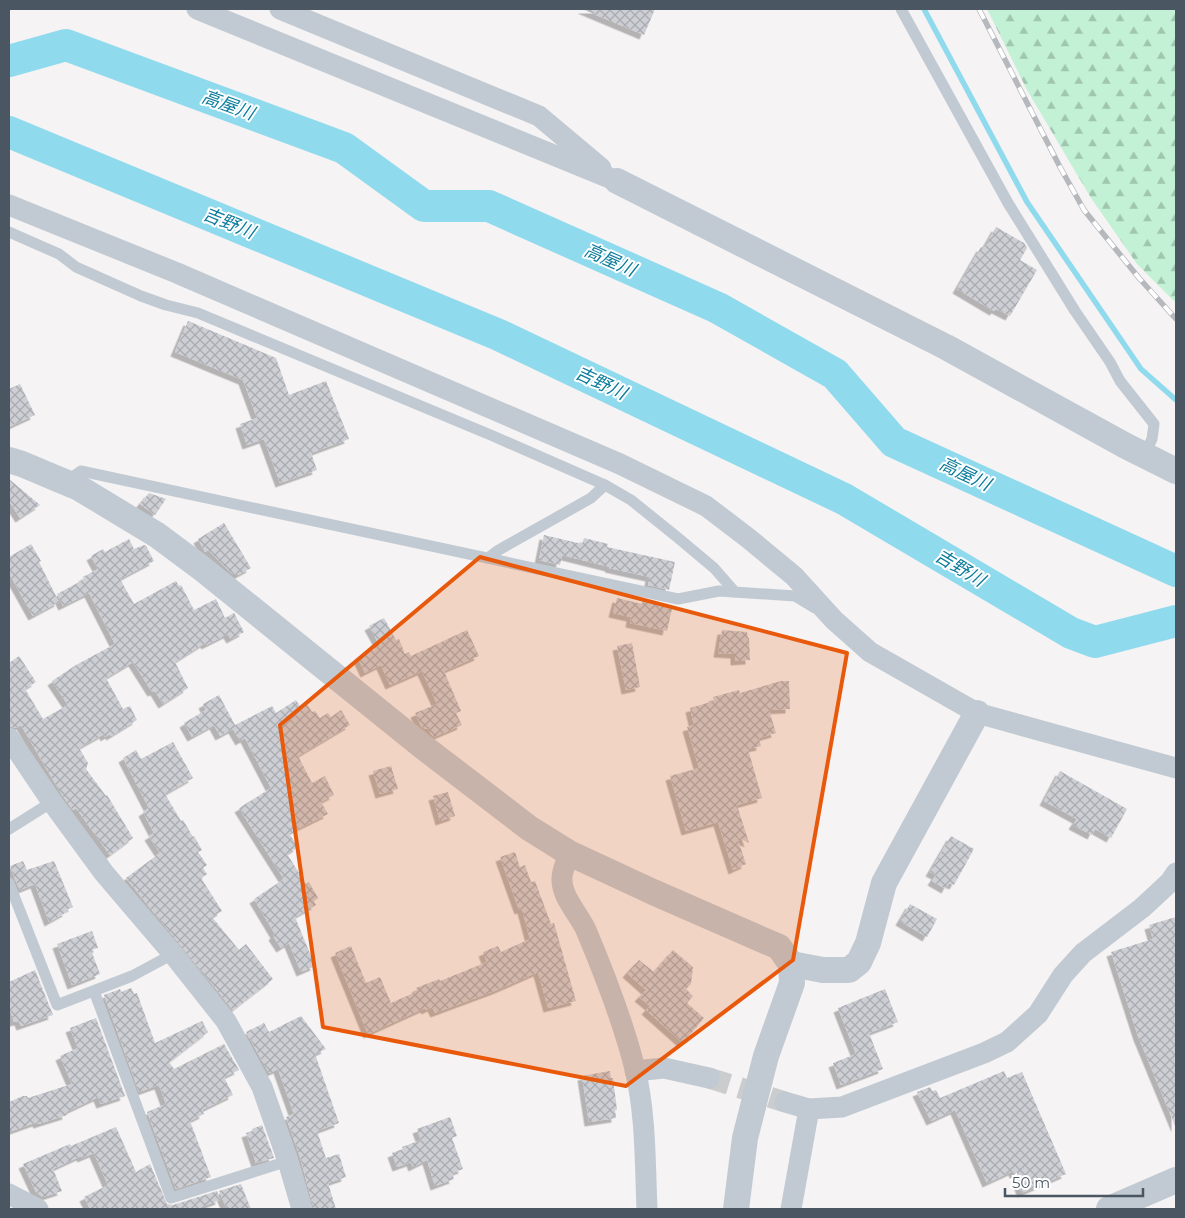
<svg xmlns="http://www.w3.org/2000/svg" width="1185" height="1218" font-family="Montserrat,'Noto Sans JP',sans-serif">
  <defs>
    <pattern id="forest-firs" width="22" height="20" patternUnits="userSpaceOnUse" patternTransform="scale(1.25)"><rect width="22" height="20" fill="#c3f1d5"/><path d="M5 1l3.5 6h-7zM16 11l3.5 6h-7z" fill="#a0c6b0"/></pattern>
    <pattern id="building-cross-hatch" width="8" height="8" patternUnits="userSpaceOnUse" patternTransform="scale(1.25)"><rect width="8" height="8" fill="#cdcfd5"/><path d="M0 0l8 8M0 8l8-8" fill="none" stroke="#a8abb0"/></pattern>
    <filter id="shadow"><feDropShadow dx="-4.5" dy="4.5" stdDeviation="0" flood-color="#0004"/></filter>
  </defs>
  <rect width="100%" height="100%" fill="#f5f3f3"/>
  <path fill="url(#forest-firs)" d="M 987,9 L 1176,9 L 1176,303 L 1137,264 L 1091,198 L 1027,90 Z"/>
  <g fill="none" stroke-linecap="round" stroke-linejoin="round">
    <path stroke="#90daee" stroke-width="5.5" d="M 924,9 L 1027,202 L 1141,369 L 1176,400"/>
    <g stroke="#90daee" stroke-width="32">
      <path d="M 9,61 L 66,45 L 344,148 L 424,206 L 489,206 L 718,308 L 835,374 L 894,442 L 1176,571"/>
      <path d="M 9,132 L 499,335 L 844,499 L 1071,633 L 1095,642 L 1176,621"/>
    </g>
  </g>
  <g fill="url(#building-cross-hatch)" filter="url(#shadow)">
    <path d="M 582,9 L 655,9 L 644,35 Z"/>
    <path d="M 996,227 L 1024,243 L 1027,248 L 1020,260 L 1037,270 L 1010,316 L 996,309 L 994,311 L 957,289 L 981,247 L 984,248 Z"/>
    <path d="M 188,321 L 276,358 L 289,395 L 326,381 L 349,439 L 311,453 L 317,470 L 280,483 L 264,439 L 247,445 L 240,424 L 257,418 L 243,380 L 175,352 Z"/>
    <path d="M 20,384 L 35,415 L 9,427 L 9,389 Z"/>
    <path d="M 9,479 L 40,505 L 20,518 L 9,501 Z"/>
    <path d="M 149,493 L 166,499 L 155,515 L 140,504 Z"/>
    <path d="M 224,523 L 251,568 L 238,575 L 236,573 L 233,574 L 226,568 L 208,550 L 205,552 L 198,539 Z"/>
    <path d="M 544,535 L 582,544 L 584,538 L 608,544 L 607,547 L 675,562 L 669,590 L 648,585 L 650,577 L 609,568 L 610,567 L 562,555 L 560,565 L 539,560 Z"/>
    <path d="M 129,539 L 134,549 L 144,545 L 146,546 L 154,561 L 120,579 L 134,604 L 176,581 L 179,586 L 181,585 L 194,610 L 216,599 L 225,618 L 234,613 L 244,632 L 231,639 L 228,634 L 206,645 L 205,643 L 175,662 L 188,688 L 163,704 L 155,691 L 152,692 L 133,662 L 106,678 L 123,709 L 130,706 L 137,720 L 111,736 L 110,734 L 105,737 L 104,734 L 79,748 L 88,763 L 86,769 L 106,796 L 107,795 L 133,838 L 110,855 L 76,808 L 73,810 L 62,795 L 21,725 L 16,728 L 9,726 L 9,663 L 19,656 L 36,682 L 25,689 L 43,719 L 68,705 L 52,681 L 76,665 L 115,644 L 89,593 L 63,606 L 57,594 L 85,579 L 83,577 L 98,569 L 91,556 L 103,549 L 105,552 Z"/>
    <path d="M 31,544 L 41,561 L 39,562 L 59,602 L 33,616 L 9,573 L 9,557 Z"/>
    <path d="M 617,598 L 642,604 L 643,599 L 666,604 L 666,608 L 672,609 L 667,631 L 630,623 L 631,617 L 613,613 Z"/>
    <path d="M 384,618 L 396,640 L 399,639 L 405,654 L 409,652 L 411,656 L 467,630 L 479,656 L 444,671 L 461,711 L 456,713 L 462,725 L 434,737 L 431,734 L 428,728 L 425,729 L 421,726 L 415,713 L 437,704 L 422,671 L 390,685 L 381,665 L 365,673 L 358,658 L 380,646 L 369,626 Z"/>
    <path d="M 722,630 L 747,632 L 748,638 L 749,638 L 750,660 L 735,661 L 735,654 L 718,653 Z"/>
    <path d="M 632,643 L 640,687 L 626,690 L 617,646 Z"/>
    <path d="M 781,681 L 789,681 L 790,709 L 769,710 L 776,733 L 759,738 L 761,746 L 748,749 L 762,798 L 737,805 L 749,843 L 737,837 L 746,864 L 733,870 L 718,822 L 686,831 L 670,776 L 699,768 L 687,727 L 694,725 L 690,708 L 714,701 L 713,697 L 739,690 L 740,693 Z"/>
    <path d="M 219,695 L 235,725 L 272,706 L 276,713 L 296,700 L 301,708 L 307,704 L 312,712 L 315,711 L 320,718 L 328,713 L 331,717 L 341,710 L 350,725 L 298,756 L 312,783 L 325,776 L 334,795 L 321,802 L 328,814 L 289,833 L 298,847 L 287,854 L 306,884 L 309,882 L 318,898 L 314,901 L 316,905 L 295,917 L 315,966 L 301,972 L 289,943 L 281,948 L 273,936 L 275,934 L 254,899 L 284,879 L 239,808 L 271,788 L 245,738 L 240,741 L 233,729 L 220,736 L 214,725 L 192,737 L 184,723 L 206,710 L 203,704 Z"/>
    <path d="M 173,742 L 193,778 L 165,794 L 181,821 L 183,820 L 193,837 L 194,836 L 202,850 L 198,852 L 207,865 L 203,868 L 207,874 L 201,878 L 222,911 L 212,917 L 239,950 L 246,944 L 273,979 L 233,1010 L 126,878 L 160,853 L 149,836 L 154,833 L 143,812 L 149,808 L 123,758 L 136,750 L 141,759 Z"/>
    <path d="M 391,766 L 398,789 L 380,794 L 373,771 Z"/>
    <path d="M 1060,771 L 1127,809 L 1111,838 L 1095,829 L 1092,835 L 1073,825 L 1077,819 L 1044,801 Z"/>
    <path d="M 448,792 L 455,816 L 440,821 L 433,796 Z"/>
    <path d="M 951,836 L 974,849 L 954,885 L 949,883 L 946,889 L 932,881 L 936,875 L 930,872 Z"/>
    <path d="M 515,852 L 520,867 L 525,865 L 531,882 L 535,881 L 551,924 L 554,923 L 576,1001 L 548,1008 L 538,972 L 497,990 L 435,1013 L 432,1007 L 426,1010 L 425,1008 L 368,1034 L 335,953 L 351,946 L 366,983 L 380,977 L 391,1003 L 418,991 L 416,988 L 439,979 L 440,981 L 487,962 L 483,952 L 498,946 L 501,952 L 530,939 L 522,909 L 519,910 L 500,857 Z"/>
    <path d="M 23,861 L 27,870 L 54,861 L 73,907 L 66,910 L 67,912 L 49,922 L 35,884 L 20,890 L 14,877 L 10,866 Z"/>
    <path d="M 910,904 L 937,919 L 927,937 L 900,921 Z"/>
    <path d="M 1176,917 L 1176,1128 L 1138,1036 L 1111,952 L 1153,939 L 1149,925 Z"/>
    <path d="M 92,931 L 98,948 L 91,950 L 100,974 L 72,985 L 57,944 Z"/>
    <path d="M 673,950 L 693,967 L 691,984 L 686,989 L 693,996 L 687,1003 L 704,1018 L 683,1043 L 646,1010 L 650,1006 L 639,997 L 646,990 L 627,973 L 639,960 L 654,972 Z"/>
    <path d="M 35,970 L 53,1015 L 21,1026 L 19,1021 L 14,1022 L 9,1007 L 9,982 Z"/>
    <path d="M 131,988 L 134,994 L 137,993 L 155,1043 L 202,1021 L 208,1032 L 169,1062 L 174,1069 L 224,1044 L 239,1070 L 224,1077 L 233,1095 L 202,1110 L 204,1114 L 190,1121 L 211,1177 L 176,1189 L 147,1112 L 166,1104 L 159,1085 L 139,1092 L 104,995 L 120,989 L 121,992 Z"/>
    <path d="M 885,989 L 898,1022 L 869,1033 L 883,1069 L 841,1085 L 833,1063 L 856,1054 L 838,1008 Z"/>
    <path d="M 301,1016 L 326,1049 L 315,1054 L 339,1123 L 317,1131 L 326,1158 L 339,1154 L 346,1177 L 328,1183 L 336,1209 L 314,1209 L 300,1157 L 286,1117 L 294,1114 L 278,1069 L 269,1073 L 246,1032 L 264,1023 L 269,1032 Z"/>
    <path d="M 96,1018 L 125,1096 L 101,1104 L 98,1097 L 66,1112 L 67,1115 L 38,1124 L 37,1122 L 9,1132 L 9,1102 L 23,1096 L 27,1096 L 28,1098 L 72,1084 L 60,1056 L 78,1048 L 70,1028 Z"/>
    <path d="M 610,1071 L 611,1078 L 613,1078 L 617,1110 L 615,1110 L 616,1118 L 589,1122 L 582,1076 Z"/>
    <path d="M 1004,1071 L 1007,1078 L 1022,1072 L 1066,1174 L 1022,1193 L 1013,1171 L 987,1183 L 955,1110 L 931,1121 L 917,1092 L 930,1087 L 932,1091 L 936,1090 L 940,1098 Z"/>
    <path d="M 450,1117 L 457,1136 L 452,1138 L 463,1169 L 452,1173 L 454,1179 L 435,1186 L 427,1160 L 413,1167 L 411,1162 L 397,1167 L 392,1153 L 403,1149 L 402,1147 L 421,1140 L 417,1129 Z"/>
    <path d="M 262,1125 L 274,1158 L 256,1163 L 246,1133 L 252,1131 L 252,1129 Z"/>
    <path d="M 116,1127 L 136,1172 L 150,1164 L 167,1204 L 173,1205 L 217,1191 L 220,1200 L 196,1209 L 90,1209 L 84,1197 L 108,1185 L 94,1153 L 82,1158 L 81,1156 L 53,1169 L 62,1191 L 43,1197 L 36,1192 L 23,1164 L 70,1144 L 71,1146 Z"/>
    <path d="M 241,1184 L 251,1209 L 227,1209 L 219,1191 Z"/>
  </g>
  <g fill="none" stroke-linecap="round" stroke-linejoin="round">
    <path stroke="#caccce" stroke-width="21" stroke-dasharray="21 11" stroke-linecap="butt" d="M 709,1078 L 785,1102"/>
    <g stroke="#c1cad2" stroke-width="11">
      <path d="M 901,9 L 1008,203 L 1075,311 L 1110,362 L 1120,381 L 1154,424 L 1152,439 L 1144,455"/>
      <path d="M 9,232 L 59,254 L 76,267 L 141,296 L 166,305 L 198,313 L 493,436 L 605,485 L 631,500 L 677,537 L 714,568 L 735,592"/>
      <path d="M 67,481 L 81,471 L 678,599 L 719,591 L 795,596 L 815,608"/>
      <path d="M 488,558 L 497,551 L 591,498 L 605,485"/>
      <path d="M 9,829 L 52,802"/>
      <path d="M 9,883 L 57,1005 L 132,976 L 173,954"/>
      <path d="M 94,991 L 171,1198 L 288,1161"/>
    </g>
    <g stroke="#c1cad2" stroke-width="21">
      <path d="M 197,9 L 617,181"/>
      <path d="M 280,9 L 539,116 L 601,168"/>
      <path d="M 9,205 L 177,273 L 620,464 L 706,506 L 748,538 L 794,576 L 834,620 L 870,652 L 977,713 L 1176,768"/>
      <path d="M 9,738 L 52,802 L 104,873 L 173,954 L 226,1021 L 262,1087 L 288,1161 L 302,1209"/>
      <path d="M 569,853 C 567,861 562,870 562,878 C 561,897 579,914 586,930 C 605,975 623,1021 635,1069 C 646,1115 645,1163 647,1209"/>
      <path d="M 635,1071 L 664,1068 L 709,1078"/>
      <path d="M 785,1102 L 809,1109 L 842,1107 L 984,1053 L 1007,1042 L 1038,1014 L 1063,975 L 1083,953 L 1142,908 L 1170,882 L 1176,873"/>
      <path d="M 9,1194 L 38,1209"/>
      <path d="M 791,1209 L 809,1109"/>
    </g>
    <g stroke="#c1cad2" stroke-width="26">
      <path d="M 617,181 L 946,347 L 1126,446 L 1176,471"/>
      <path d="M 9,460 L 22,464 L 79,488 L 157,535 L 200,567 L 422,746 L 529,828 L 569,853 L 653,892 L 779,947 L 791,964 L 792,983 L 766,1056 L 745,1138 L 736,1209"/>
      <path d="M 791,964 L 823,970 L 849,970 L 859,962 L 868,943 L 884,883 L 977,713"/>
      <path d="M 1109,1209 L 1176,1180"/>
    </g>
    <g stroke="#b5b8bd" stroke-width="5.5">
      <path id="rail" d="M 979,9 L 1060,167 L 1084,210 L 1139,278 L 1176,319"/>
    </g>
    <use href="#rail" stroke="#fff" stroke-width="4" stroke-dasharray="11" stroke-linecap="butt"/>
  </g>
  <path fill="#e8590c" fill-opacity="0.2" stroke="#e8590c" stroke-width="4" stroke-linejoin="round" d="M 480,557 L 847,653 L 793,960 L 626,1086 L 323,1027 L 280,725 Z"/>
  <g text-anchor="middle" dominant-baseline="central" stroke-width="4" stroke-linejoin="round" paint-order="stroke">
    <g font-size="18" font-style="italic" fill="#0c7c9b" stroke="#fff">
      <text transform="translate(228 105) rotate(20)">高屋川</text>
      <text transform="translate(229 223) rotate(22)">吉野川</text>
      <text transform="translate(610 260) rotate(24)">高屋川</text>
      <text transform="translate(601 383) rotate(25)">吉野川</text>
      <text transform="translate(965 474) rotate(25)">高屋川</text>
      <text transform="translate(960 568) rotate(31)">吉野川</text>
    </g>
  </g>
  <rect width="1185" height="1218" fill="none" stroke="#4a5661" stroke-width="20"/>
  <path d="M1005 1188v8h138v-8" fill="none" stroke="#4a5661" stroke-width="2.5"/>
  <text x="1012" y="1188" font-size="15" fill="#4a5661" stroke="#ffffff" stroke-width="4" paint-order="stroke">50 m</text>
</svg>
